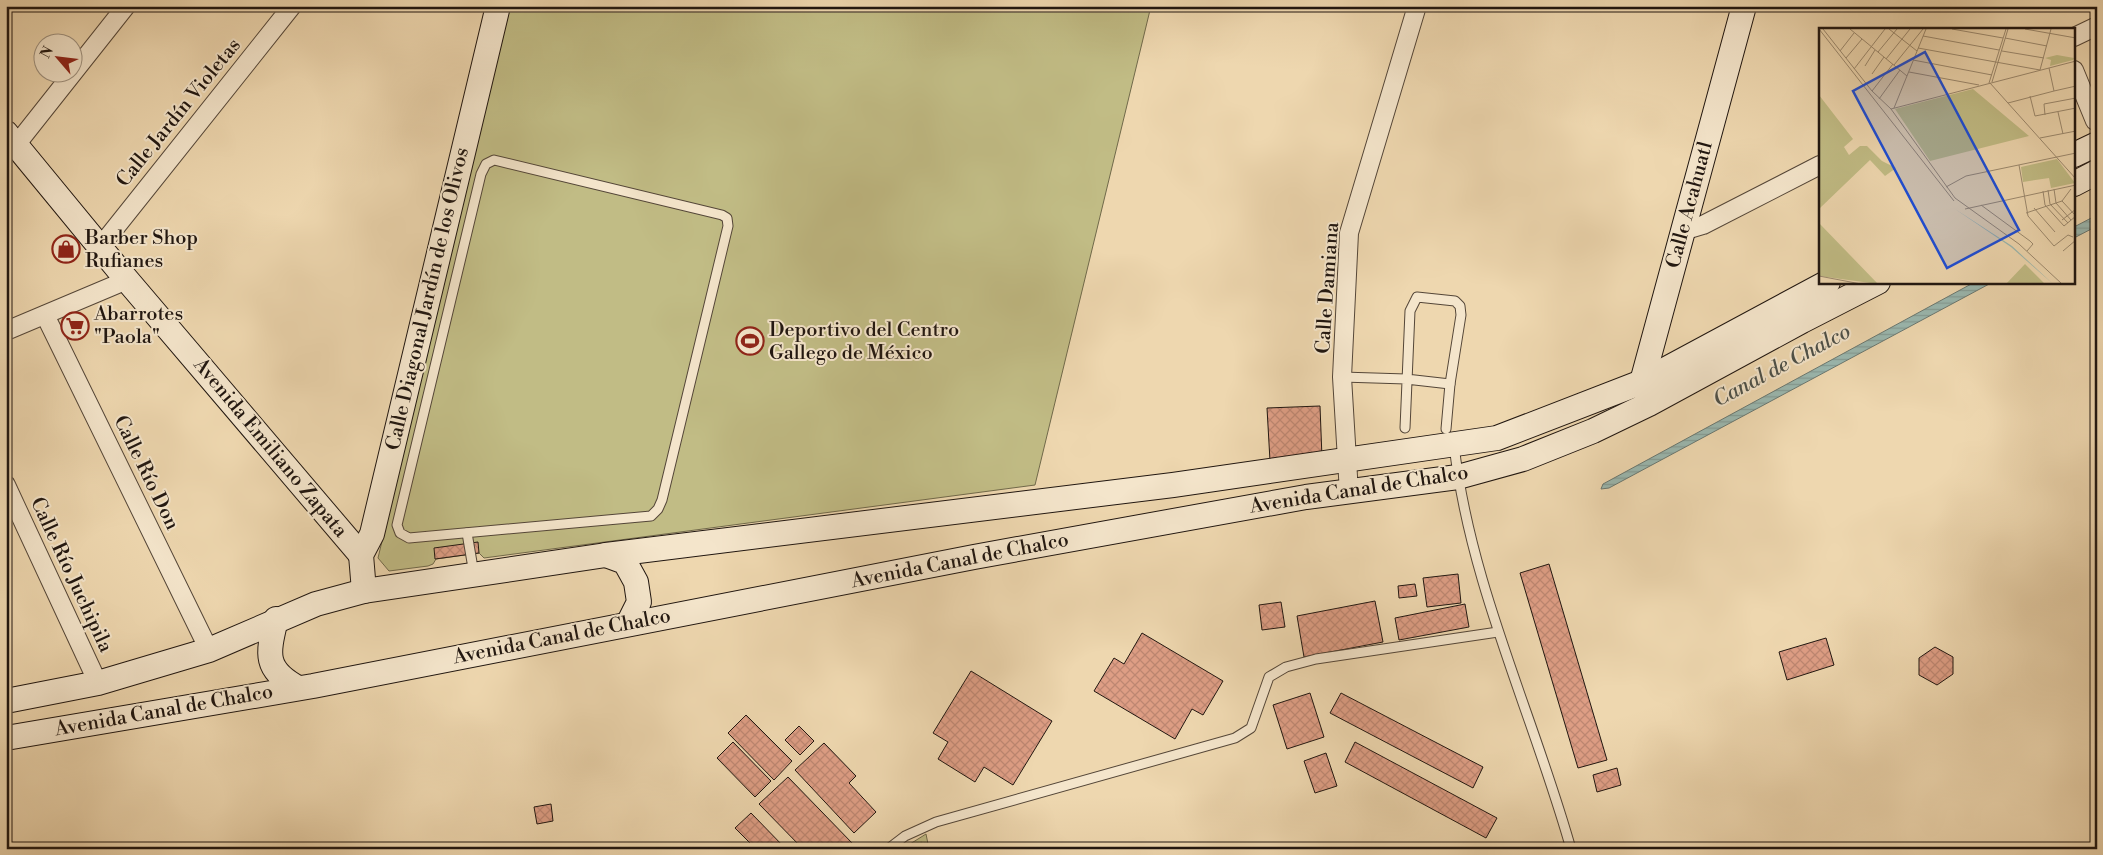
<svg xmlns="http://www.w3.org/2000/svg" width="2103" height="855" font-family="'Libre Bodoni',serif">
  <defs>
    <pattern id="grass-tufts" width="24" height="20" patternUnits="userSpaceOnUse" patternTransform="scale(1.25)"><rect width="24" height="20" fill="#c1bc85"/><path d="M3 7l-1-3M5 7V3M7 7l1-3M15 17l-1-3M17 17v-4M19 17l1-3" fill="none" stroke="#a6a172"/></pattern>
    <pattern id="water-rules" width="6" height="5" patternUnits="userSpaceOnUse" patternTransform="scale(1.25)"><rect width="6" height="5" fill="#9ab8b0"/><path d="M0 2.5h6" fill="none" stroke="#849d96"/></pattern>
    <pattern id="building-cross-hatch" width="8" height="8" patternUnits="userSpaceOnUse" patternTransform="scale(1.25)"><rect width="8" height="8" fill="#de9e85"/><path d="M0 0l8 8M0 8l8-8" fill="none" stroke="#be8772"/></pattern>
  </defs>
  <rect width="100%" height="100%" fill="#eed7af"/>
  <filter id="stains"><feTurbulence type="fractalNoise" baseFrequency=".004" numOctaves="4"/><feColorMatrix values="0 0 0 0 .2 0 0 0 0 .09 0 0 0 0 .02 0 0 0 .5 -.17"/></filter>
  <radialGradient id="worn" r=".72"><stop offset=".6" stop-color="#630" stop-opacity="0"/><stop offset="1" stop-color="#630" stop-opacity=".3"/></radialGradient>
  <path fill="url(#grass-tufts)" stroke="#70694a" d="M 926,834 L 929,849 L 902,849 Z"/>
  <path fill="#c1bc85" stroke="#70694a" d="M 510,6 L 1151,6 L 1035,485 L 484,558 L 479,553 L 436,559 L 433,564 L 428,566 L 389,571 L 378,558 Z"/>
  <g fill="url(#water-rules)" stroke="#697770">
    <path d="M 2097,215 L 2097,226 L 2074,238 L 2074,227 Z"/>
    <path d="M 1973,283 L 1991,283 L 1609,488 L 1601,489 L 1603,484 Z"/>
  </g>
  <g fill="url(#building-cross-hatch)" stroke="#201610">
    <path d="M 1320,406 L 1322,458 L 1270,461 L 1267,408 Z"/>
    <path d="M 478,542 L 479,553 L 435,559 L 434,548 Z"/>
    <path d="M 1549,564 L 1607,760 L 1578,768 L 1520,573 Z"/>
    <path d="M 1458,574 L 1461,603 L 1427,607 L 1423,578 Z"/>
    <path d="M 1415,584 L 1417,596 L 1399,598 L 1398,586 Z"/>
    <path d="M 1375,601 L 1383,642 L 1304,657 L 1297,616 Z"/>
    <path d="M 1281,602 L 1285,627 L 1262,630 L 1259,605 Z"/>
    <path d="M 1465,604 L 1469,627 L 1399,640 L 1395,618 Z"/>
    <path d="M 1142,633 L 1223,681 L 1203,715 L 1192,709 L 1175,739 L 1094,691 L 1114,658 L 1124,664 Z"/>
    <path d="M 1826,638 L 1834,665 L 1787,680 L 1779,652 Z"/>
    <path d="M 1935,647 L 1953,657 L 1953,674 L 1937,685 L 1919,675 L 1919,658 Z"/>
    <path d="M 971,671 L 1052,721 L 1013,785 L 984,767 L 975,782 L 938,759 L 948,742 L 933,733 Z"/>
    <path d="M 1310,693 L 1324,737 L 1287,749 L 1273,705 Z"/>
    <path d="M 1341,693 L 1483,767 L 1473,788 L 1330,713 Z"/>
    <path d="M 746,715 L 792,761 L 774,780 L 728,733 Z"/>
    <path d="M 799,726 L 814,741 L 800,755 L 785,740 Z"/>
    <path d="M 733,742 L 771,781 L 755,797 L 717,758 Z"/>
    <path d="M 1355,742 L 1497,818 L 1486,838 L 1345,762 Z"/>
    <path d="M 824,743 L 856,776 L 849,783 L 876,812 L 854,833 L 795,770 Z"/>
    <path d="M 1326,753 L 1337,786 L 1315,793 L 1304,761 Z"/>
    <path d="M 1617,768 L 1621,785 L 1597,792 L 1593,775 Z"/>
    <path d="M 788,777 L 853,844 L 848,849 L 803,849 L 759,804 Z"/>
    <path d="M 551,804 L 553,821 L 537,824 L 534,807 Z"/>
    <path d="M 751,813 L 786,849 L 756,849 L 735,828 Z"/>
  </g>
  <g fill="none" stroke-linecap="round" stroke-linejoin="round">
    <g stroke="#544638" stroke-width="11">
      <g id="lane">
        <path d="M 494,160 L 722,215 L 727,218 L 728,226 L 662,500 L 658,509 L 651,516 L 409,538 L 400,533 L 397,525 L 481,174 L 486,164 Z"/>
        <path d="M 1342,377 L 1406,379 L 1450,384 L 1461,315 L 1460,306 L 1455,301 L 1417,297 L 1410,311 L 1405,428"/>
        <path d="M 1446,429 L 1450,384"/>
        <path d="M 1454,445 C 1470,585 1533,714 1571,849"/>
        <path d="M 467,533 L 474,574"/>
        <path d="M 888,849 L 905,836 L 936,822 L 1235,738 L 1251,728 L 1269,677 L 1286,667 L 1316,659 L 1498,632"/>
      </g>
    </g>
    <g stroke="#544638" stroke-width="20">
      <g id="street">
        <path d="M 2074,37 L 2097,26"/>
        <path d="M 2074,70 L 2095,121"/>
        <path d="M 16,145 L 126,6"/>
        <path d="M 1683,231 L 1703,225 L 1820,165"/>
        <path d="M 100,247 L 292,6"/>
        <path d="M 45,315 L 209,650"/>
        <path d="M 6,331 L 127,280"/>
        <path d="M 6,485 L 98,683"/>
        <path d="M 1349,493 L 1342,377 L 1349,233 L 1417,6"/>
      </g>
    </g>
    <g stroke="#201610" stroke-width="26">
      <g id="secondary">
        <path d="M 6,133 L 127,280 L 361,555"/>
        <path d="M 2074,155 L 2097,144"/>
        <path d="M 2074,184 L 2097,172"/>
        <path d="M 1645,391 L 1642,382 L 1744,6"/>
        <path d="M 606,555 L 625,562 L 636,582 L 639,602 L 628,624"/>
        <path d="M 364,591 L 361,555 L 372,534 L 498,6"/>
        <path d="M 276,619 C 268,653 263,669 298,688"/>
        <path d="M 6,701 L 98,683 L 209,650 L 316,604 L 364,591 L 606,555 L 1173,485 L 1497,438 L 1642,382 L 1828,282"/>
        <path d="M 6,738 L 313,686 L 974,557 L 1306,497 L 1458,477 L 1523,459 L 1593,431 L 1649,404 L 1802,321 L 1878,282"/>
      </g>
    </g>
    <use href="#lane" stroke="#f4e5cb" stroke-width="9"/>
    <use href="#street" stroke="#f4e5cb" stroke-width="18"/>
    <use href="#secondary" stroke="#f4e5cb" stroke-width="24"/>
  </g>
  <defs>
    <g id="shop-ring" transform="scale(1.4375)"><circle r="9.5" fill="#f4e5cb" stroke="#8f2418" stroke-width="1.5"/><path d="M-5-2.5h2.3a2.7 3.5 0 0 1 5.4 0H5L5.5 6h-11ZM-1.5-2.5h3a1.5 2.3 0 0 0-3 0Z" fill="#8f2418"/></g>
    <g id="supermarket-ring" transform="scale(1.4375)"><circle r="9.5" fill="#f4e5cb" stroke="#8f2418" stroke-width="1.5"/><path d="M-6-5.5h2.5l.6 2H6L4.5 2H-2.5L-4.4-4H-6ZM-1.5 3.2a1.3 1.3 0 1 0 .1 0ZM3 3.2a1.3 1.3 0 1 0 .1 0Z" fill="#8f2418"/></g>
    <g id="stadium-ring" transform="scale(1.4375)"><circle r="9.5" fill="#f4e5cb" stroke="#8f2418" stroke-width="1.5"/><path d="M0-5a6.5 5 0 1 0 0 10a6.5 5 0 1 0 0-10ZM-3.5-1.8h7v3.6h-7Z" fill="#8f2418"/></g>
  </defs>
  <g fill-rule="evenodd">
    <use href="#shop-ring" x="66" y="249"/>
    <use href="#supermarket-ring" x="75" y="326"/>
    <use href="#stadium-ring" x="750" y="341"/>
  </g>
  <g text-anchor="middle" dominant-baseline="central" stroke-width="4" stroke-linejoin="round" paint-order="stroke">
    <g font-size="20" fill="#201610" stroke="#f4e5cb">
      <text transform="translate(179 113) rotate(-51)">Calle Jardín Violetas</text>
      <text transform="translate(1690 205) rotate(-75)">Calle Acahuatl</text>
      <text transform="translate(1328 288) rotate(-86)">Calle Damiana</text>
      <text transform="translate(428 299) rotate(-77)">Calle Diagonal Jardín de los Olivos</text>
      <text transform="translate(270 448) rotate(50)">Avenida Emiliano Zapata</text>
      <text transform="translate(146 473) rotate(64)">Calle Río Don</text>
      <text transform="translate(1359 490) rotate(-9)">Avenida Canal de Chalco</text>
      <text transform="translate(960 561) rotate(-11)">Avenida Canal de Chalco</text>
      <text transform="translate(71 575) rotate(65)">Calle Río Juchipila</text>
      <text transform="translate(562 637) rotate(-11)">Avenida Canal de Chalco</text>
      <text transform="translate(164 711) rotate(-10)">Avenida Canal de Chalco</text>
    </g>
    <g font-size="20" fill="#201610" stroke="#f4e5cb" text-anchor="start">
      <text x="85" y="238">Barber Shop<tspan x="85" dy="23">Rufianes</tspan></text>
      <text x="94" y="314">Abarrotes<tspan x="94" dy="23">"Paola"</tspan></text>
      <text x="769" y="330">Deportivo del Centro<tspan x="769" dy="23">Gallego de México</tspan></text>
    </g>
    <g font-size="21" font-style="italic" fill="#4b4f48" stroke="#f4e5cb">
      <text transform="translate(1782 366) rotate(-28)">Canal de Chalco</text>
    </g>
  </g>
  <g transform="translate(1819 28)">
    <rect width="256" height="256" fill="#eed7af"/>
    <path d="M 0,67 L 34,111 L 25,119 L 30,127 L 41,118 L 48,118 L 63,133 L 77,140 L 66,148 L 51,132 L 0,181 ZM 0,195 L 59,256 L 0,248 ZM 206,236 L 226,256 L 187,256 Z" fill="#c1bc85"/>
    <path d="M 238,27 L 255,30 L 254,32 L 231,38 L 232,32 L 226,30 ZM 154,61 L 210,108 L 111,133 L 76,81 ZM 238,131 L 256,155 L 232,160 L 230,150 L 204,154 L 202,139 Z" fill="#c1bc85"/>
    <path d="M 136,181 L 193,218 L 234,256 L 192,219 Z" fill="#9ab8b0"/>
    <path fill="none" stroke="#9c8a6f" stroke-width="1" d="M 0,1 L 135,173M 4,1 L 53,63 L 72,81 L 136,170 L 200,216 L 243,256M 31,1 L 88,48M 70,1 L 98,23M 133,1 L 184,10M 206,1 L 257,10M 104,8 L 180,22M 186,10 L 228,18M 99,20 L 221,42 L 232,1M 21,23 L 35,5M 183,23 L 225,30M 59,24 L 78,1M 27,30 L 43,11M 67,31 L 91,1M 94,32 L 173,47M 75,37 L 104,1M 46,38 L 56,22M 230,40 L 235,63 L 257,58M 35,41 L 66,1M 90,44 L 160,57M 53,46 L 65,29M 173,54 L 189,1M 170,55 L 187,1M 171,55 L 257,151M 53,63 L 74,36M 211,68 L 216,88 L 257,80M 60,71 L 81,42M 189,75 L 235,63M 75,80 L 107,1M 72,81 L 257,33M 239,84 L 244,106M 226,87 L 225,76 L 257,70M 221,110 L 257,103M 200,137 L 209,188 L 235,218 L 249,207 L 254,209M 127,159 L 147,148 L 257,125M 235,161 L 237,175 L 252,192M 229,162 L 231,176 L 249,195M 224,163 L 226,177 L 245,198 L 257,188M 243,173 L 257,188M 162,177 L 211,213 L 214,216 L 208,223M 215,180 L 236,204M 146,181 L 257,157M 207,185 L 243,173 L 252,161M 243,192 L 257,181M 244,223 L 257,212M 0,248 L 42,256"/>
    <path fill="#1d4ed8" fill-opacity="0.15" stroke="#1d4ed8" stroke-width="2.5" d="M 106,24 L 200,202 L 128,240 L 34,63 Z"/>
    <rect width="256" height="256" fill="none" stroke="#201610" stroke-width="2.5"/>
  </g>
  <rect width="2103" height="855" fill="none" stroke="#eed7af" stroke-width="25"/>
  <rect x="8" y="8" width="2088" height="840" fill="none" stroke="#201610" stroke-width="2.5"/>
  <rect x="12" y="12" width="2078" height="830" fill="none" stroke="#201610"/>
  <g transform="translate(58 58) rotate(298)"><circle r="24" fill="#f4e5cb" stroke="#9f9280"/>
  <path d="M0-4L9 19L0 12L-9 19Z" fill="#8f2418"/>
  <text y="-8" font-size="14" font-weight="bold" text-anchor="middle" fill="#201610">N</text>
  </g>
  <rect width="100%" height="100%" filter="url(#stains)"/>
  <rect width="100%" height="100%" fill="url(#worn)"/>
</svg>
